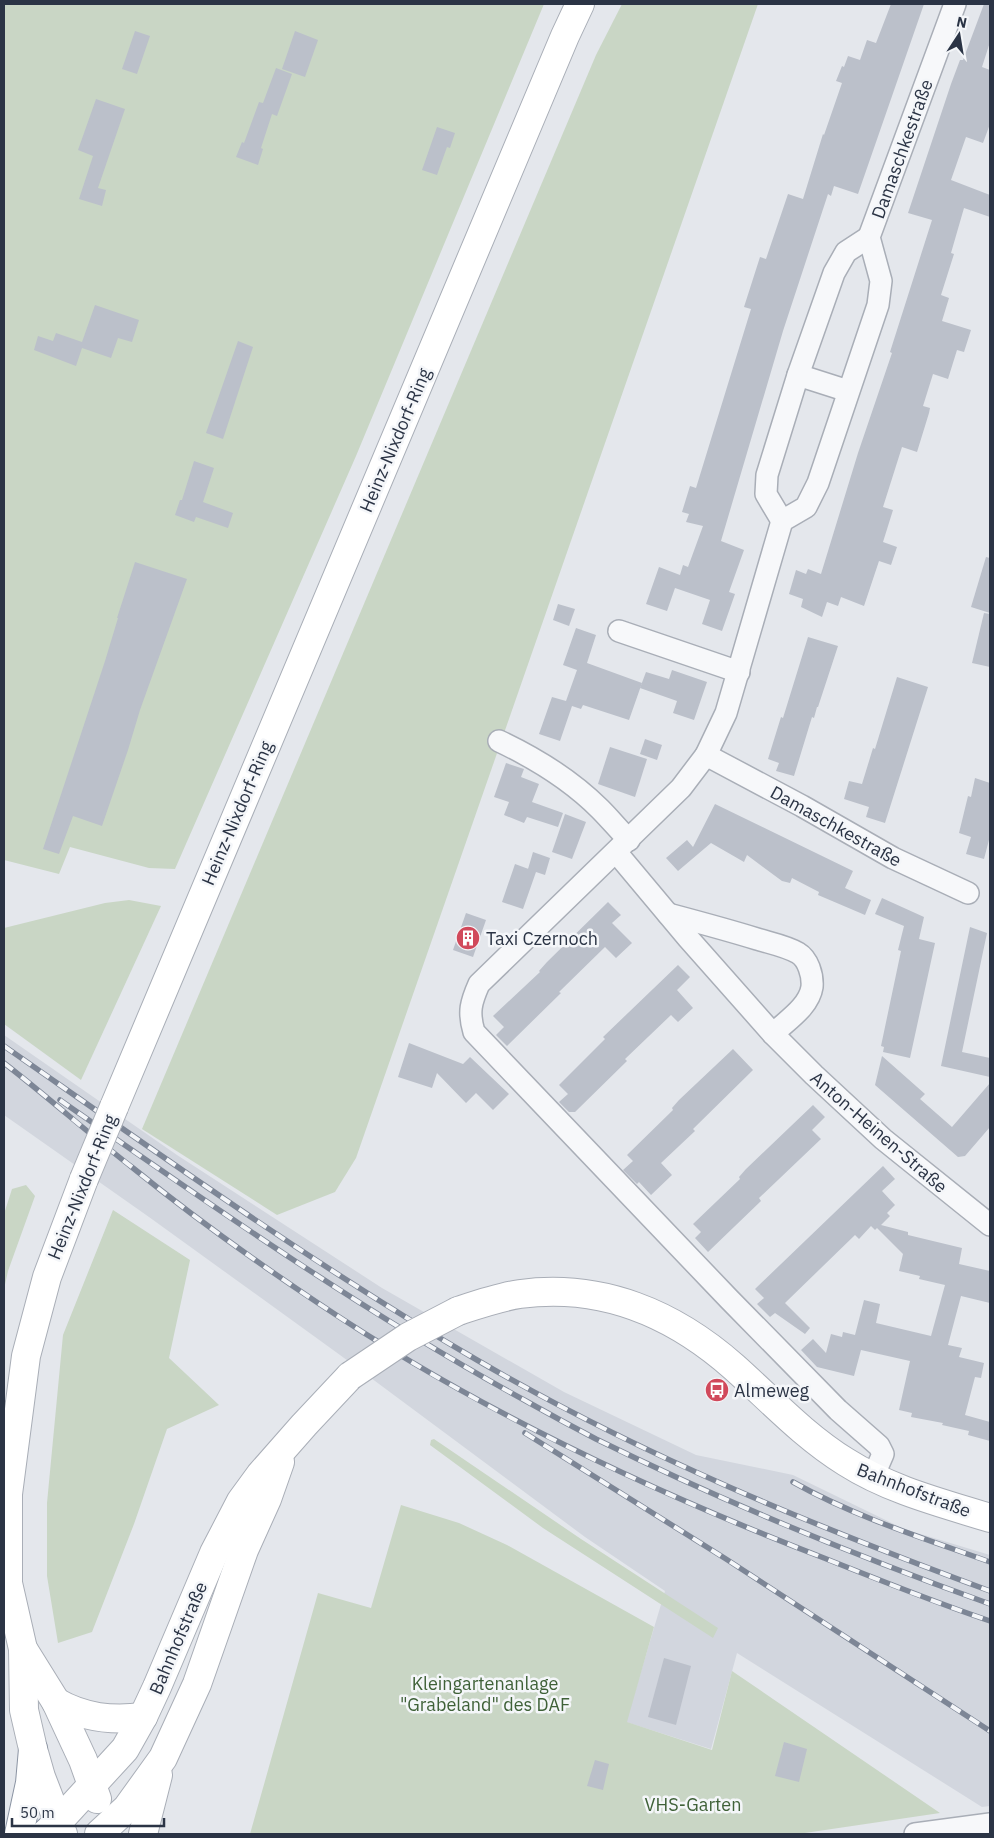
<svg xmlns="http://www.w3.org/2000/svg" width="994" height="1838" font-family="'IBM Plex Sans',sans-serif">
  <rect width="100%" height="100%" fill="#e4e7ec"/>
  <path fill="#d2d6de" d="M 4,1035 L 177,1155 L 382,1288 L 564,1392 L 696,1455 L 793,1475 L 904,1529 L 990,1555 L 990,1806 L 982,1807 L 737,1653 L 711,1749 L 626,1722 L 665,1591 L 585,1537 L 340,1355 L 149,1217 L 4,1115 Z"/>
  <g fill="#c9d6c5">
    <path d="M 4,4 L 544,4 L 356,456 L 175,869 L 149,868 L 70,847 L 59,874 L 4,860 Z"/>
    <path d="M 622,4 L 758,4 L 356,1158 L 335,1192 L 277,1215 L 142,1129 L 596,55 Z"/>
    <path d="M 129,900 L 161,906 L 81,1080 L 4,1024 L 4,928 L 105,903 Z"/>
    <path d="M 26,1185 L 35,1196 L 8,1271 L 4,1289 L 4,1214 L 12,1189 Z"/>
    <path d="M 113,1210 L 190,1260 L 169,1358 L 219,1405 L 167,1429 L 134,1524 L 92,1632 L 58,1643 L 47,1576 L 47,1503 L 63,1335 Z"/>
    <path d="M 434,1439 L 581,1539 L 718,1628 L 713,1638 L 543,1528 L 430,1445 L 431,1440 Z"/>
    <path d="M 401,1505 L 459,1523 L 507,1545 L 654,1627 L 627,1722 L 712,1750 L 732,1671 L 940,1813 L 798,1834 L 250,1834 L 318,1593 L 371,1608 Z"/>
  </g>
  <g fill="#bbc0ca">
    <path d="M 891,4 L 924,4 L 858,194 L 834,186 L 831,196 L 828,194 L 783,331 L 721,541 L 744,550 L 729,592 L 735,594 L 722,631 L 702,624 L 710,600 L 675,588 L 667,611 L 646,604 L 659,567 L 680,575 L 683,565 L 688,567 L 703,526 L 686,522 L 689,514 L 682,512 L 690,486 L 696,488 L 751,309 L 744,307 L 760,257 L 766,259 L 788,194 L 803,199 L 823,134 L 824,135 L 842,83 L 836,81 L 842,66 L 844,67 L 848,56 L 860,60 L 867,40 L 876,43 Z"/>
    <path d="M 984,4 L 990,4 L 990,42 L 982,67 L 990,70 L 990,124 L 983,143 L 966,137 L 951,180 L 990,195 L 990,217 L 964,208 L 951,253 L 954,254 L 941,295 L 949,298 L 942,321 L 971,330 L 964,352 L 957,350 L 948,379 L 933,374 L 923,406 L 930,408 L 929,413 L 917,452 L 902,447 L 883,507 L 893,510 L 883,542 L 897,547 L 891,565 L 879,561 L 864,606 L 841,597 L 838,606 L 827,602 L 822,617 L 801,607 L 803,599 L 789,594 L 796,570 L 806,574 L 808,569 L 821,574 L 858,453 L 892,353 L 890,352 L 932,220 L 908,213 L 951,84 L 960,60 L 963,60 Z"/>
    <path d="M 135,31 L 150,36 L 137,74 L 122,69 Z"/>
    <path d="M 295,31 L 318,40 L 305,77 L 282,69 Z"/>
    <path d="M 276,68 L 292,74 L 277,116 L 272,114 L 261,148 L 263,149 L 258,165 L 236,157 L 242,142 L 244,143 L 259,102 L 263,103 Z"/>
    <path d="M 96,99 L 125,109 L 98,188 L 106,190 L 102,206 L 79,199 L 93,156 L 78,150 Z"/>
    <path d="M 437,127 L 455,133 L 450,148 L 447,147 L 437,175 L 422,170 Z"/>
    <path d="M 95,305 L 139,320 L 132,342 L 118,338 L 111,358 L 82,348 L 76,366 L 34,350 L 38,336 L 53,341 L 56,333 L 82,342 Z"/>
    <path d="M 238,341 L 253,347 L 223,439 L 206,433 Z"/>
    <path d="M 194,461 L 214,468 L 203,502 L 233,513 L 228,528 L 196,517 L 194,522 L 175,515 L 180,500 L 182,500 Z"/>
    <path d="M 986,557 L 990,558 L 990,613 L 971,607 Z"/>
    <path d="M 135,562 L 187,579 L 140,710 L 128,750 L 102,826 L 73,816 L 59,854 L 43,849 L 105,661 L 118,618 L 117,618 Z"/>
    <path d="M 558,604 L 575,609 L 569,626 L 553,620 Z"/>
    <path d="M 984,613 L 990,614 L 990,667 L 972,663 Z"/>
    <path d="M 576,628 L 596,635 L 587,663 L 642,683 L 629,720 L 583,705 L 581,709 L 572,706 L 560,741 L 539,734 L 552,697 L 566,701 L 577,670 L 563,665 Z"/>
    <path d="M 808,637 L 838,646 L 818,707 L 817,707 L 814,718 L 812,717 L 794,776 L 776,771 L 779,763 L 768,759 L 781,717 L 783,718 Z"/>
    <path d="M 672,670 L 707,682 L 694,720 L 673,713 L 677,701 L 640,688 L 646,672 L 669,679 Z"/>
    <path d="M 897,677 L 928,687 L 885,823 L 866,817 L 869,807 L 844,799 L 849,781 L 862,784 L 873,748 L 875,749 Z"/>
    <path d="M 645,739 L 662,745 L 657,760 L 640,754 Z"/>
    <path d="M 610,747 L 647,759 L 635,797 L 598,784 Z"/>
    <path d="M 506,763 L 524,769 L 521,777 L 539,784 L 532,802 L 563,813 L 558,827 L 527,817 L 524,823 L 504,815 L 509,802 L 494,797 Z"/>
    <path d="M 975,778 L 990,783 L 990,836 L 984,859 L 966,854 L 971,837 L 959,833 L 968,796 L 971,797 Z"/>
    <path d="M 715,804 L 853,871 L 845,888 L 871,900 L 865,915 L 818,895 L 819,892 L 792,878 L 790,883 L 782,881 L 747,855 L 744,862 L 711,843 L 678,871 L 666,858 L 687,840 L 693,847 Z"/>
    <path d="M 565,814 L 586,822 L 572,859 L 552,852 Z"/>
    <path d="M 533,852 L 550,858 L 545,875 L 536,872 L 523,909 L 502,902 L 515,864 L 534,871 L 528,869 Z"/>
    <path d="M 882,898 L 924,917 L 919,939 L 935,943 L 910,1058 L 883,1052 L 884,1047 L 881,1046 L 901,951 L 898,950 L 904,926 L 875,914 Z"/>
    <path d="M 608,902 L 621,915 L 612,923 L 632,943 L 616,958 L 605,947 L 559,992 L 561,993 L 507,1046 L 496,1035 L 504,1027 L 493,1016 L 540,972 L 539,971 L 547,962 Z"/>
    <path d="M 466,913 L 486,920 L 473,957 L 453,950 Z"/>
    <path d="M 970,927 L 987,933 L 962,1052 L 990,1058 L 990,1077 L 941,1066 Z"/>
    <path d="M 678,965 L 690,977 L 677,990 L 693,1008 L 678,1022 L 671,1015 L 625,1059 L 627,1061 L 575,1112 L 569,1112 L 559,1102 L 568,1094 L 559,1085 L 605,1039 L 603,1037 Z"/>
    <path d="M 409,1043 L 463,1064 L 470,1057 L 509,1094 L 493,1110 L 476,1093 L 466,1103 L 437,1073 L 432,1088 L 398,1077 Z"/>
    <path d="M 733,1049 L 753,1070 L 693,1129 L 695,1131 L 661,1163 L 672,1175 L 651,1195 L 639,1182 L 637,1184 L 623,1170 L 633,1161 L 627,1155 L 673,1110 L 672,1108 L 679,1100 Z"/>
    <path d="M 882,1056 L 925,1094 L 920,1099 L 952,1127 L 990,1083 L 990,1127 L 965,1156 L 958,1157 L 875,1085 Z"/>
    <path d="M 813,1105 L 825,1117 L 812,1130 L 821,1139 L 759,1198 L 761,1201 L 708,1252 L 695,1238 L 701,1232 L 693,1224 L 740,1179 L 739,1177 L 746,1169 Z"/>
    <path d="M 883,1166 L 895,1179 L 882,1191 L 895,1205 L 887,1213 L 890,1216 L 881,1225 L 908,1232 L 908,1235 L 962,1248 L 959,1264 L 990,1271 L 990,1303 L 961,1296 L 948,1345 L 962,1348 L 959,1357 L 984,1363 L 981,1378 L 975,1377 L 965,1415 L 990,1422 L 990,1441 L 968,1435 L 969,1431 L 942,1425 L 943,1423 L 911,1417 L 912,1413 L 899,1410 L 910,1361 L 861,1350 L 854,1376 L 817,1367 L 801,1350 L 813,1339 L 826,1353 L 831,1334 L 842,1337 L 843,1332 L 855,1335 L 864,1300 L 880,1304 L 876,1323 L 931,1336 L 945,1285 L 919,1279 L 920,1276 L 899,1271 L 903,1254 L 877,1228 L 875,1230 L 871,1226 L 859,1239 L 855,1235 L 785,1303 L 810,1328 L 805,1334 L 775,1313 L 770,1317 L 757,1304 L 764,1298 L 755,1289 Z"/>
    <path d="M 664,1658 L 691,1666 L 676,1725 L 648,1717 Z"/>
    <path d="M 784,1742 L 807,1749 L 799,1782 L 775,1776 Z"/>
    <path d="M 595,1760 L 609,1764 L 603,1790 L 587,1786 Z"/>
  </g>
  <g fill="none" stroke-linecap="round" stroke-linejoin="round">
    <g stroke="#a9aeb7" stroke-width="24">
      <g id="minor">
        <path d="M 798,375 L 848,391"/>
        <path d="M 782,521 L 766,494 L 767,475 L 798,375 L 834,273 L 846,252 L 869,237"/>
        <path d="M 619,631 L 739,672"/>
        <path d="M 499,741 C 535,758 572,781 600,809 C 610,819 619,830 629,840"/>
        <path d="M 706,755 L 802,806 L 893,858 L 968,893"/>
        <path d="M 616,852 L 688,938 L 773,1034 L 814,1075 L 883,1139 L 990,1225"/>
        <path d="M 668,914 C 698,922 728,930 757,939 C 770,943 786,946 798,953 C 808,959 813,975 812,987 C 809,1007 786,1021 773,1034"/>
        <path d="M 873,1477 L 883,1454 L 879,1446 L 838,1410 L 729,1299 L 474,1032 C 468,1012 471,1002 479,984 L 681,788 L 706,755 L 726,713 L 782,521 L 806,507 L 818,483 L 878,305 L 881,281 L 869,237 L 955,4"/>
        <path d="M 915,1834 L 990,1824"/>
      </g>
    </g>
    <g stroke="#a9aeb7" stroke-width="30">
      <g id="secondary">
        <path d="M 114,1107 L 565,36 L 580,4"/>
        <path d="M 458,1311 C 479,1304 499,1297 520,1294 C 602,1283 674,1314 734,1367 C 771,1400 804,1436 846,1462 C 890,1490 942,1503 990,1518"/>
        <path d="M 23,1649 L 56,1702 L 83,1760 L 97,1799"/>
        <path d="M 56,1702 C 84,1718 112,1721 143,1717"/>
        <path d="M 58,1822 L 125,1749 L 143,1717 L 157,1687 L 214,1553 L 241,1501 L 260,1475 L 304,1425 L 350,1376"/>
        <path d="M 63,1834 L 41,1777 L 33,1749 L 24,1710 L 23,1649 L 8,1583 L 8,1494 L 26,1356 L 47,1277 L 84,1179"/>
        <path d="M 99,1834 L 127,1808 L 163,1758 L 197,1684 L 244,1550 L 267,1499 L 280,1462"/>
        <path d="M 143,1834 L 158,1775"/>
      </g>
    </g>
    <g stroke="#8b94a3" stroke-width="30">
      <g id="trunk">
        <path d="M 19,1834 L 30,1783 L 33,1749"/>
        <path d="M 45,1834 L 58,1822"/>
      </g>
    </g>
    <use href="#minor" stroke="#f7f8fa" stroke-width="21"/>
    <use href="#secondary" stroke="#fff" stroke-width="28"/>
    <use href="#trunk" stroke="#fff" stroke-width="28"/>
    <g stroke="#7d8696" stroke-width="5.5">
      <g id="rail">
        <path d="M 4,1046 C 159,1154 314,1265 477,1360 C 640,1455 814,1526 990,1591"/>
        <path d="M 4,1063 C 48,1097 89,1134 133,1168 C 192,1216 255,1261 318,1303 C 476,1409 647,1490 824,1558 C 879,1580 934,1602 990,1621"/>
        <path d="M 60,1100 C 212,1206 363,1312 526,1401 C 549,1414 573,1427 596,1439 C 724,1502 856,1556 990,1604"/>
        <path d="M 525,1433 L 726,1559 L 990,1731"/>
        <path d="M 793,1482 C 855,1517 923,1538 990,1562"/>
      </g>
    </g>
    <use href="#rail" stroke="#f4f6f9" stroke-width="4" stroke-dasharray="11" stroke-linecap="butt"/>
    <g stroke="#a9aeb7" stroke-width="30" stroke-linecap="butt">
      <g id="secondary-bridge">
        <path d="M 84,1179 L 114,1107"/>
        <path d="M 350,1376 L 408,1337 L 458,1311"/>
      </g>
    </g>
    <use href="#secondary-bridge" stroke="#fff" stroke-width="28"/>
  </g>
  <defs>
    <g id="building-disc" transform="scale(1.25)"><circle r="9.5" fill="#d1495b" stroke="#f4f6f9"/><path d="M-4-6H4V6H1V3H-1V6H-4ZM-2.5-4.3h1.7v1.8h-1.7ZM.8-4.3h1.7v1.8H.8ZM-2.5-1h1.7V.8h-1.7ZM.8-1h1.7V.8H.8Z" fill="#fff"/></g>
    <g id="bus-disc" transform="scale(1.25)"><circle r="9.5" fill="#d1495b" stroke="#f4f6f9"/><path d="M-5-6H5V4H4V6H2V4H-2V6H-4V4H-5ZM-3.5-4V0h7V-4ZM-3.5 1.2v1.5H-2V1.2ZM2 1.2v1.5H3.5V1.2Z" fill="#fff"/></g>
  </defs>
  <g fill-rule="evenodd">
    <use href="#building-disc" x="468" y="938"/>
    <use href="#bus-disc" x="717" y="1390"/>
  </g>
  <g text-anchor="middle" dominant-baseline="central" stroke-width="5" stroke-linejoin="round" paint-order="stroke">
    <g font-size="18" fill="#2b3445" stroke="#f4f6f9">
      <text transform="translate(902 149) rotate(-70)">Damaschkestraße</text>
      <text transform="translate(395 440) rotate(-67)">Heinz-Nixdorf-Ring</text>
      <text transform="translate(237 813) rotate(-67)">Heinz-Nixdorf-Ring</text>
      <text transform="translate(836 826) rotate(29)">Damaschkestraße</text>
      <text transform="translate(879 1132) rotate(41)">Anton-Heinen-Straße</text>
      <text transform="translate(82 1187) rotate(-68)">Heinz-Nixdorf-Ring</text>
      <text transform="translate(914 1490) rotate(21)">Bahnhofstraße</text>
      <text transform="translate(178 1638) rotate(-67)">Bahnhofstraße</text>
    </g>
    <g font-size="18" fill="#2b3445" stroke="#f4f6f9" text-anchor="start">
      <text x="486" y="938">Taxi Czernoch</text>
      <text x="734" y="1390">Almeweg</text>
    </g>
    <g font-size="18" fill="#3f6138" stroke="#f4f6f9">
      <text x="485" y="1683">Kleingartenanlage<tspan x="485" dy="21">"Grabeland" des DAF</tspan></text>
      <text x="693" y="1804">VHS-Garten</text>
    </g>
  </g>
  <rect width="994" height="1838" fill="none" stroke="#2b3445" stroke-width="10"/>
  <g transform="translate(959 35) rotate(12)" stroke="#f4f6f9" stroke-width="4" paint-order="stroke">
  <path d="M0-4L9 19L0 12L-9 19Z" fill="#2b3445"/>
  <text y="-8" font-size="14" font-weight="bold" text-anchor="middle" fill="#2b3445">N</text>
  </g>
  <path d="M12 1818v8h152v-8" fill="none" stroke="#2b3445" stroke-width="2.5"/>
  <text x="20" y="1818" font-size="15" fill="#2b3445" stroke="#f4f6f9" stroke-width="4" paint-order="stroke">50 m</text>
</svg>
